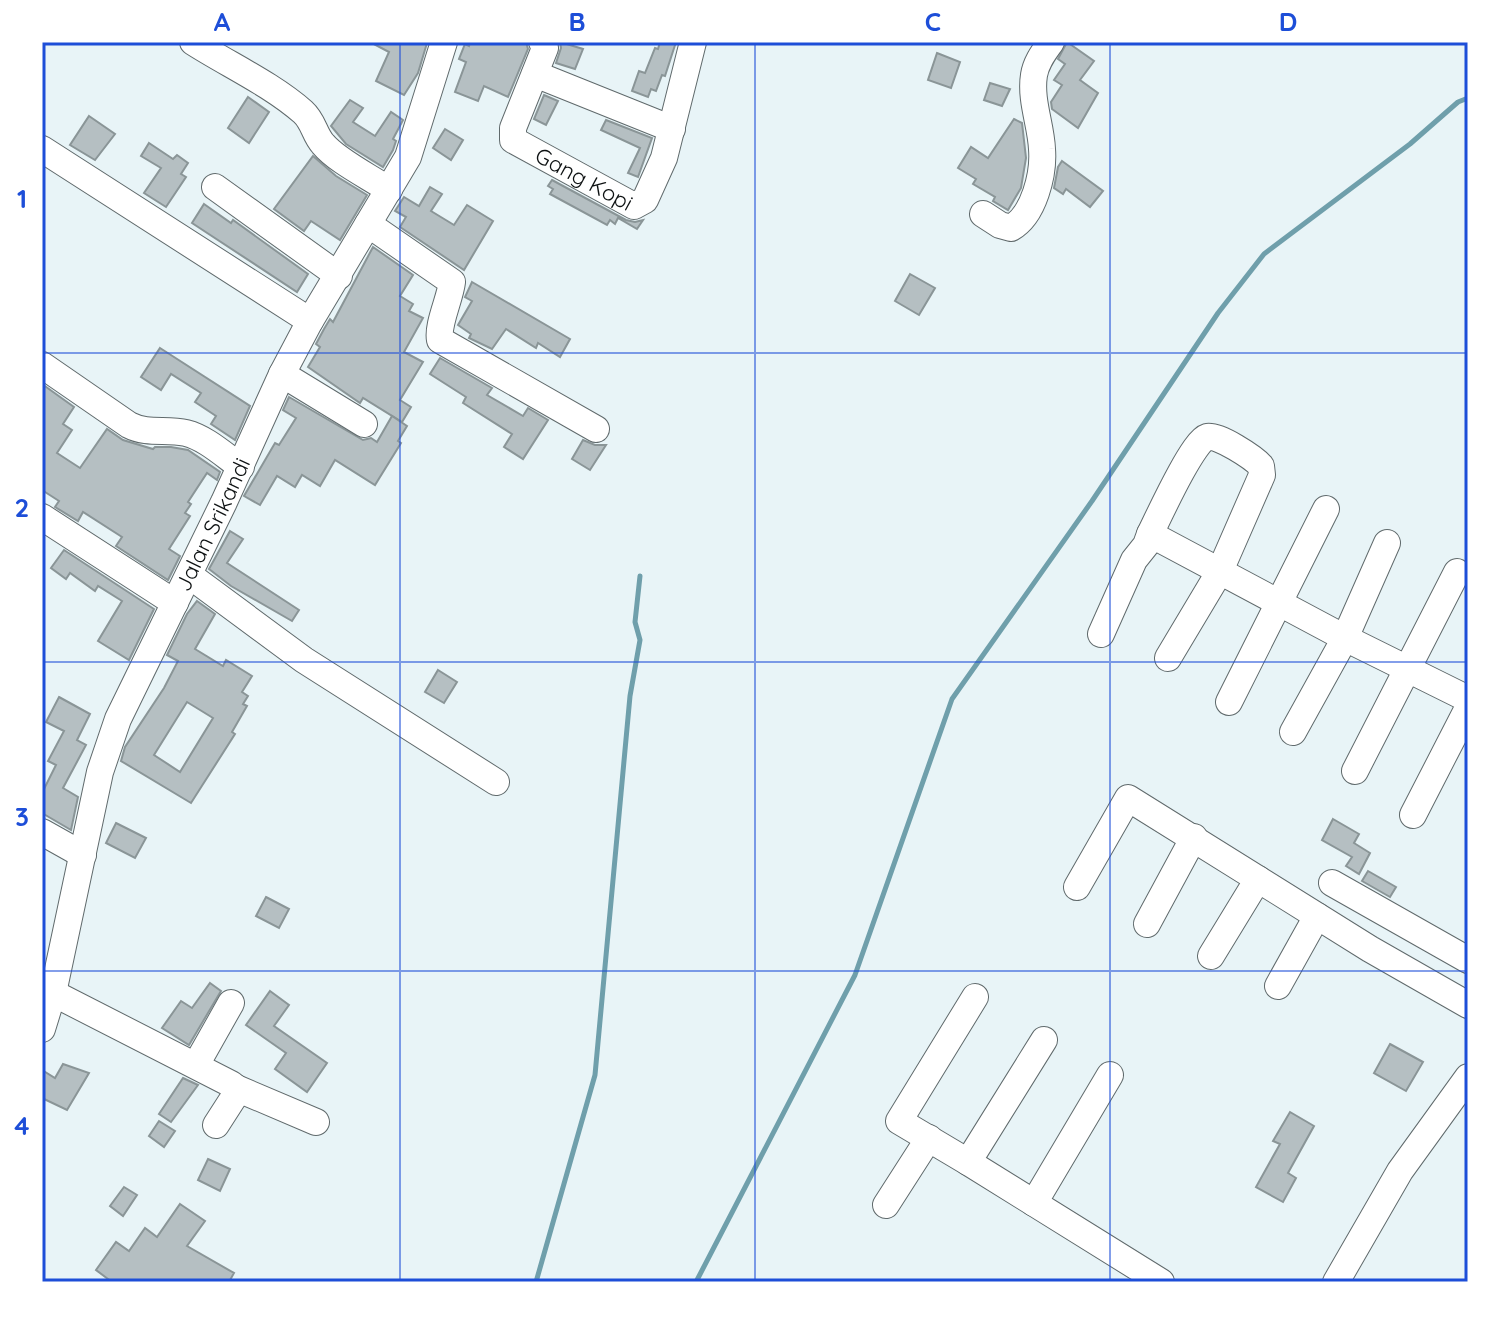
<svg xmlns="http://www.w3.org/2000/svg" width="1510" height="1324" font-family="Quicksand,sans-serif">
  <rect width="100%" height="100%" fill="#e8f4f7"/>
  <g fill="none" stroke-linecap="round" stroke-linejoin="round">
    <g stroke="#6f9fab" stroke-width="5">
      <path d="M 536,1282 L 595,1075 L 630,696 L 640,640 L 635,622 L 640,576"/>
      <path d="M 696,1282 L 855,975 L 952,699 L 1092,501 L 1218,313 L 1264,254 L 1410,144 L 1458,102 L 1468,98"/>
    </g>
  </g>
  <g fill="#b5bfc2" stroke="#8a9597" stroke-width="2" fill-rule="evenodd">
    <path d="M 370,42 L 427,43 L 418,73 L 404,95 L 376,81 L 389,52 Z"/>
    <path d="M 470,42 L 526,42 L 528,49 L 508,97 L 484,86 L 478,101 L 455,92 L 466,62 L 459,59 L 465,44 L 469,46 Z"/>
    <path d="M 560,42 L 583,49 L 575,69 L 556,63 L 561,48 Z"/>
    <path d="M 660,42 L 676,42 L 665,76 L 662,75 L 656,91 L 651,89 L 648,97 L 632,91 L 639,71 L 645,73 L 655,48 L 658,49 Z"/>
    <path d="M 1067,42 L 1094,61 L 1080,80 L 1098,93 L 1078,128 L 1052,109 L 1051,102 L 1062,85 L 1054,80 L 1065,64 L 1058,59 Z"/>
    <path d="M 937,53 L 960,62 L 951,88 L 928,80 Z"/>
    <path d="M 990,83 L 1010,89 L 1002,106 L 984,100 Z"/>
    <path d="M 544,95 L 558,101 L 546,125 L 534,119 Z"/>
    <path d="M 248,97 L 269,112 L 249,143 L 228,128 Z"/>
    <path d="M 350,100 L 363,108 L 353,122 L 375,136 L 391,112 L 403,120 L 393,139 L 396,141 L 393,150 L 383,167 L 346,144 L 331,126 Z"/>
    <path d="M 89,116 L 115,134 L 95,160 L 70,145 Z"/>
    <path d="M 1014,119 L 1022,123 L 1026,158 L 1021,188 L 1008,210 L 993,201 L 995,197 L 973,184 L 976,179 L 958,168 L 971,147 L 988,158 Z"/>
    <path d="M 606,120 L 652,138 L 638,177 L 628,173 L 640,148 L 601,130 Z"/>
    <path d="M 445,129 L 463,140 L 451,160 L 433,148 Z"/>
    <path d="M 149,143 L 173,159 L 177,155 L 188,163 L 181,174 L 186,177 L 166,207 L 144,193 L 161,168 L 141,156 Z"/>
    <path d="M 313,156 L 336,176 L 367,195 L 340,240 L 311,221 L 304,231 L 274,209 Z"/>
    <path d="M 1062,161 L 1103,191 L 1090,207 L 1066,189 L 1063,194 L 1054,188 L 1058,167 Z"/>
    <path d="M 552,180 L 626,220 L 635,222 L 643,220 L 637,229 L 618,218 L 615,224 L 610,220 L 607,225 L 550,194 L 553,189 L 548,186 Z"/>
    <path d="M 430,187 L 442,194 L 431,211 L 454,225 L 467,205 L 493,221 L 464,270 L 400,227 L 406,217 L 395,211 L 404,197 L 419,206 Z"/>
    <path d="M 204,204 L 231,223 L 233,220 L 308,274 L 297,292 L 192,223 Z"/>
    <path d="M 373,247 L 413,275 L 400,296 L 413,304 L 409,311 L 423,318 L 404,352 L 423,362 L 400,400 L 411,407 L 402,422 L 363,398 L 360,403 L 308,367 L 320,347 L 316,344 L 324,329 L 330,319 L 333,322 Z"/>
    <path d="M 910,274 L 935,288 L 919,315 L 895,301 Z"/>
    <path d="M 472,282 L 570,339 L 560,357 L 538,343 L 536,348 L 506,329 L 492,349 L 469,338 L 471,334 L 458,325 L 472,301 L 465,297 Z"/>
    <path d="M 160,348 L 250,406 L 235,440 L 211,424 L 216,416 L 195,402 L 201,393 L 171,374 L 161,390 L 141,377 Z"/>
    <path d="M 440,358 L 492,388 L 487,395 L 523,416 L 528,408 L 548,420 L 523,459 L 504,447 L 512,434 L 463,403 L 466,397 L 430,374 Z"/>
    <path d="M 42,384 L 74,407 L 63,424 L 72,430 L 57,453 L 80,468 L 107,429 L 123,440 L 153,449 L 155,447 L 171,447 L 188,450 L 220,472 L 217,480 L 207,473 L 188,502 L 191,504 L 185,513 L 190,516 L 169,549 L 180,556 L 168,580 L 116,546 L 122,537 L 83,512 L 78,521 L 55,507 L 59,501 L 42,490 Z"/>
    <path d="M 289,397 L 363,440 L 371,438 L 377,442 L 392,416 L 407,426 L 398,441 L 401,443 L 375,485 L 335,460 L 320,486 L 302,475 L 295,487 L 277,476 L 260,505 L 244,496 L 275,443 L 279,445 L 296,418 L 283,410 Z"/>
    <path d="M 583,440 L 595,445 L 606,445 L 590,470 L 572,459 Z"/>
    <path d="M 230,531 L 243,539 L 227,563 L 299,610 L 292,621 L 231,586 L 209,569 Z"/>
    <path d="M 64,550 L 154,609 L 129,660 L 98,641 L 122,601 L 98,586 L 95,591 L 70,573 L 66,579 L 51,568 Z"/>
    <path d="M 197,601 L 215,614 L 195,649 L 223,666 L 226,660 L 252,676 L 242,692 L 248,696 L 243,704 L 247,706 L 232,732 L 235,734 L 191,803 L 121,761 L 125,747 L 164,688 L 178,661 L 167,655 L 187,614 ZM 187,702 L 213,718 L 180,772 L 154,755 Z"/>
    <path d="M 438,670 L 457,682 L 444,703 L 425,692 Z"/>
    <path d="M 59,697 L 90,714 L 77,740 L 86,745 L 63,788 L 78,797 L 71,830 L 42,813 L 42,793 L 56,765 L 48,761 L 64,731 L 46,722 Z"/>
    <path d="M 1333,819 L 1359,834 L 1354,843 L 1370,853 L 1359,874 L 1346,866 L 1352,857 L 1322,840 Z"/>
    <path d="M 116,823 L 146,838 L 135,858 L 106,843 Z"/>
    <path d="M 1368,871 L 1396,887 L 1390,897 L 1362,881 Z"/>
    <path d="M 266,897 L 289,909 L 279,928 L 256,916 Z"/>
    <path d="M 210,983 L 221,991 L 189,1045 L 162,1028 L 181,1001 L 192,1008 Z"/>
    <path d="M 270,991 L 289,1005 L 274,1026 L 327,1063 L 307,1092 L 275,1069 L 286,1053 L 246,1025 Z"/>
    <path d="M 1390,1044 L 1423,1062 L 1406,1091 L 1374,1073 Z"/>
    <path d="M 63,1064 L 89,1073 L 67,1110 L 42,1098 L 42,1070 L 55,1078 Z"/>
    <path d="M 183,1078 L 198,1085 L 171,1122 L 159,1114 Z"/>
    <path d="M 1290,1112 L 1314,1126 L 1288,1173 L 1296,1178 L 1283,1202 L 1256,1187 L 1280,1144 L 1273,1141 Z"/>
    <path d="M 159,1121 L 175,1131 L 164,1147 L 149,1136 Z"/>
    <path d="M 208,1159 L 230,1169 L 220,1191 L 198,1180 Z"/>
    <path d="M 124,1187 L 137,1195 L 123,1216 L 110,1206 Z"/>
    <path d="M 180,1204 L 205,1221 L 187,1246 L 234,1273 L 229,1282 L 112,1282 L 96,1270 L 116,1242 L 129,1251 L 145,1228 L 157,1237 Z"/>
  </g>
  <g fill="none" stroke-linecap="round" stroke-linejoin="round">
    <g stroke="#606a6c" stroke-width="28">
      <g id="minor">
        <path d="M 193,42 C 229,65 271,84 303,112 C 314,122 314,134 323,144 C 337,161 370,177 389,190"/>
        <path id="s1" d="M 542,42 L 545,48 L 513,128 L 513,140 L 634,206 L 645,200 L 664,158 L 693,42"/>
        <path d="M 535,74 L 672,129"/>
        <path d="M 42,149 L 310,321"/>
        <path d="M 215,187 L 339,276"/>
        <path d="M 983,214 L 1000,225 L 1011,228 C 1034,215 1044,174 1042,149 C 1041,125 1030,100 1034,75 C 1036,62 1044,52 1051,42"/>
        <path d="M 368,224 L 452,282 C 450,299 437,325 440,340 L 596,429"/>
        <path d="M 42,365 L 129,425 C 148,435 167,428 186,433 C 206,438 224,455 241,467"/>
        <path d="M 282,374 L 364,424"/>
        <path d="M 42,517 L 175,603"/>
        <path d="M 1150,534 C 1158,518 1193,441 1207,437 C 1218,434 1254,458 1261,466 L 1262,475 L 1220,571 L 1168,658"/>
        <path d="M 189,575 L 304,660 L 496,782"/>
        <path d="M 1101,634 L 1134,560 L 1146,545 L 1150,534 L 1345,638 L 1468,699"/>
        <path d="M 1229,702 L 1326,509"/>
        <path d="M 1293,732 L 1345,638 L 1387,543"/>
        <path d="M 1355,771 L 1457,572"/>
        <path d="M 1413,815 L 1468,708"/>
        <path d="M 42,832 L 83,855"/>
        <path d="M 1332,883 L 1468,960"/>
        <path d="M 1077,887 L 1128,798 L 1370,949 L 1468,1005"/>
        <path d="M 1147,924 L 1194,837"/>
        <path d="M 1211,956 L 1258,879"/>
        <path d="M 1278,986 L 1317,916"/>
        <path d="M 53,993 L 231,1084 L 236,1088 L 234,1097 L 216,1125"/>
        <path id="s2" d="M 42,1029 L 53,993 L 100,772 L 118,719 L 224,502 L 282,374 L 310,321 L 408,157 L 444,42"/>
        <path d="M 1044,1040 L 968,1162 L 1161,1282"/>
        <path d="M 196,1065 L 231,1003"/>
        <path d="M 236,1088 L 316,1122"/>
        <path d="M 968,1162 L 899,1121 L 975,997"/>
        <path d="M 1034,1203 L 1110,1075"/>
        <path d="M 886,1205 L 929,1138"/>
        <path d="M 1336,1282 L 1400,1171 L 1468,1077"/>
      </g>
    </g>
    <use href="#minor" stroke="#fff" stroke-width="26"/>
  </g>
  <path fill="none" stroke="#1d4ed8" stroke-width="2" stroke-opacity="0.55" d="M 400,42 L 400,1282M 755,42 L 755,1282M 1110,42 L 1110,1282M 42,353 L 1468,353M 42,662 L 1468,662M 42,971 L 1468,971"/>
  <g text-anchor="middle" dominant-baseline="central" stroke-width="6" stroke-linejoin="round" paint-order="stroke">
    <g font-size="22" fill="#0d1112" stroke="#fff">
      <text stroke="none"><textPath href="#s1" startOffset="186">Gang Kopi</textPath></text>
      <text stroke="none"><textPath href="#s2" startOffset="536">Jalan Srikandi</textPath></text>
    </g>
  </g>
  <rect width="1510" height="1324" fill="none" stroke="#ffffff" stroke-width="88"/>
  <rect x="44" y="44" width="1422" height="1236" fill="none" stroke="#1d4ed8" stroke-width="3"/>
  <g font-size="26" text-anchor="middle" font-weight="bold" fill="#1d4ed8">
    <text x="222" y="31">A</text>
    <text x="577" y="31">B</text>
    <text x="933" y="31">C</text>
    <text x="1288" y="31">D</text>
    <text x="22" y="208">1</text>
    <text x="22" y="517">2</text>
    <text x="22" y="826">3</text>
    <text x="22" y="1135">4</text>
  </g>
</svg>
